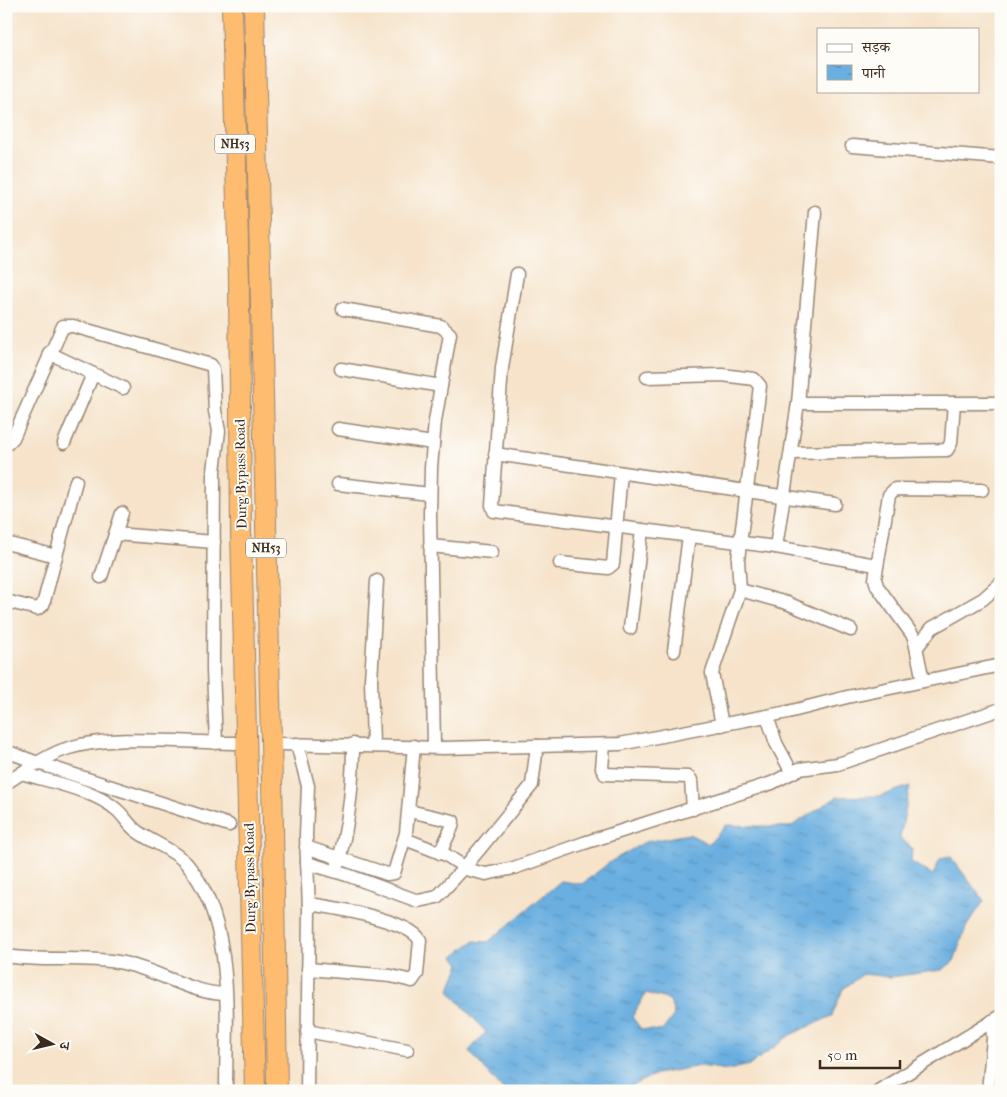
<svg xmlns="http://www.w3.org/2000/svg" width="1007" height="1097" font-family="'IM FELL French Canon','Noto Serif Devanagari',serif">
  <defs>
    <pattern id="water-ripples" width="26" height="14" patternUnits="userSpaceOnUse" patternTransform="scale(1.25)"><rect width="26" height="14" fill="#6aafe0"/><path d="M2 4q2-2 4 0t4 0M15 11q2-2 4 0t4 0" fill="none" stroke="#588fb5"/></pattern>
  </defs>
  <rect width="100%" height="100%" fill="#fdfcf7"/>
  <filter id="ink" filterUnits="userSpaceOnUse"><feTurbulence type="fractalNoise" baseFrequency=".02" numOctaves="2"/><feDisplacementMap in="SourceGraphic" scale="10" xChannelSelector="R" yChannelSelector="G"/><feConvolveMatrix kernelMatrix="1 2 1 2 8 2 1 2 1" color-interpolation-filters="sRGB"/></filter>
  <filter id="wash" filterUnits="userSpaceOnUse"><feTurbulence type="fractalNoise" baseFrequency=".0096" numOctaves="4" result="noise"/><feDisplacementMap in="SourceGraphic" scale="20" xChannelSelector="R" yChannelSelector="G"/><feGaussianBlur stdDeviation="1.12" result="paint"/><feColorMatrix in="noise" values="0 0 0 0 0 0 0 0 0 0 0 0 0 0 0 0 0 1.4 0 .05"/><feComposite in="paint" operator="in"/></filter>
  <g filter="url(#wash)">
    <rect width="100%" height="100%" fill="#f6e3ca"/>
    <path fill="url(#water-ripples)" stroke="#526c7f" fill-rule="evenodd" d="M 910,786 L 900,838 L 912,848 L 911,862 L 933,875 L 940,859 L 951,857 L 984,901 L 966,927 L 954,961 L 942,970 L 891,977 L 863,974 L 843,989 L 832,1016 L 790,1035 L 750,1065 L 728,1070 L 700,1066 L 656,1074 L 621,1091 L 504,1091 L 469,1051 L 486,1032 L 449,991 L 460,964 L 454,956 L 474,941 L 488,942 L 561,881 L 582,884 L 610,862 L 645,842 L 689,834 L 709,844 L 726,825 L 790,827 L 837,797 L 880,796 ZM 646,993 L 670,1000 L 674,1015 L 662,1031 L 641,1029 L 632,1017 Z"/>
  </g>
  <g filter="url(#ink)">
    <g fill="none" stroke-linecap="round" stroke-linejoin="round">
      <g stroke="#988674" stroke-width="15">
        <g id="minor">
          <path d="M 852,146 L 1001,158"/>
          <path d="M 517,274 L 502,368 L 492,505 L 494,511 L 776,547 L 876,565"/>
          <path d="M 343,309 L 441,326 L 450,334 L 435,421 L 431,468 L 430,514 L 434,747"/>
          <path d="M 49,353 L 123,388"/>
          <path d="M 341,369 L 441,386"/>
          <path d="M 647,377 L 722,375 L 754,379 L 760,386 L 738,560 L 740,590 L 712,673 L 722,725"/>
          <path d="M 798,403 L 1001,403"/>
          <path d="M 338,429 L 433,443"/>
          <path d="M 64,443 L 93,374"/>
          <path d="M 6,445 L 13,438 L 63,326 L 73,326 L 211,365 L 213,369 L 215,411 L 219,431 L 214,471 L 213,670 L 216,743"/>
          <path d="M 791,453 L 947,450 L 951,443 L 954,403"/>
          <path d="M 495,454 L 835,504"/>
          <path d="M 338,484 L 430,494"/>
          <path d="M 115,534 L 214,542"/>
          <path d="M 6,543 L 56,556"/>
          <path d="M 430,546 L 492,552"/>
          <path d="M 776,547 L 798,403 L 815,212"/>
          <path d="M 560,563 L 608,568 L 613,564 L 621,473"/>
          <path d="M 101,577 L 122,513"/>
          <path d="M 740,590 L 787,603 L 851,630"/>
          <path d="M 6,601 L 37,609 L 43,605 L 76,481"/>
          <path d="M 630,628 L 642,530"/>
          <path d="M 917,647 L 932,628 L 983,599 L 1001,583"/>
          <path d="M 674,651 L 689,536"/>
          <path d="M 923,681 L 914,637 L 877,586 L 875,579 L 889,495 L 895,489 L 982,490"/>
          <path d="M 767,716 L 776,743 L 792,773"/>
          <path d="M 280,744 L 444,748 L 620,744 L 788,712 L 847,697 L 1001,665"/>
          <path d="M 297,744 L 308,786 L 306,835 L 309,909 L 307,1091"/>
          <path d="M 373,744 L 371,680 L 377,581"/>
          <path d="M 604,745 L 602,768 L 605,774 L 688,777 L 691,780 L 693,809"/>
          <path d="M 6,751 L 38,763 L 229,825"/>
          <path d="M 22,773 C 50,782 95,790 117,810 C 125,817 129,826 138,832 C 153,843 173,849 186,863 C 236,921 226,1019 226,1091"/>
          <path d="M 6,783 C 24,772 43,757 63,750 C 111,733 184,743 236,743"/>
          <path d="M 409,811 L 453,821 L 452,827 L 440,853"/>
          <path d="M 405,839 L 446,855 L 469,870 L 486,874 L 514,868 L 584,843 L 772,783 L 799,769 L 838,764 L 1001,709"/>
          <path d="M 306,847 L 387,874 L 394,873 L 406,833 L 414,746"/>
          <path d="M 307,863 L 347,875 L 418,901 L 437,897 L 464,868 L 532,785 L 537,746"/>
          <path d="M 338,863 C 349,824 353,785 353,744"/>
          <path d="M 6,956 C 43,962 81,956 118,962 C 155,968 188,993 225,994"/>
          <path d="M 308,969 L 391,976 L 412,981 L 417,974 L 420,940 C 409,920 331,907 309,904"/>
          <path d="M 307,1031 L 407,1050"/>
          <path d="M 878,1091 L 1001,1016"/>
          <path d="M 988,1091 L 993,1039 L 992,1021"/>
        </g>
      </g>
      <g stroke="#988674" stroke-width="22">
        <g id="trunk">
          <path d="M 232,6 L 239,282 L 241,532 L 255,1091"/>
          <path d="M 254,6 L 273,826 L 277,1091"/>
        </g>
      </g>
      <use href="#minor" stroke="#fff" stroke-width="12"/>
      <use href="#trunk" stroke="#fdbc70" stroke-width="20"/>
    </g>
  </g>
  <g text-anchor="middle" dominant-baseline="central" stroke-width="4" stroke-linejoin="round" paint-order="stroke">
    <g fill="#fdfcf7" stroke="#75695f" stroke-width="1">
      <rect x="215" y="134.5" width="40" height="19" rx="4"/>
      <rect x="246" y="538.5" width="40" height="19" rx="4"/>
    </g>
    <g font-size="12" font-weight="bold" fill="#3b2a1e">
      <text x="235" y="144">NH53</text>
      <text x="266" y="548">NH53</text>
    </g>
    <g font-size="14" fill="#3b2a1e" stroke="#fdfcf7">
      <text transform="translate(241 474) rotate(-91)">Durg Bypass Road</text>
      <text transform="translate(250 878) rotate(-91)">Durg Bypass Road</text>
    </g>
  </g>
  <rect width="1007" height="1097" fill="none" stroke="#fdfcf7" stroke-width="25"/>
  <rect x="817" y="28" width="162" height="65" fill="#fdfcf7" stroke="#afa8a0"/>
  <rect x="827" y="44" width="25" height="8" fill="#ffffff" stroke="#afa8a0"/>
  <text x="862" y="52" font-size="15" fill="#3b2a1e">सड़क</text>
  <rect x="827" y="65" width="25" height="15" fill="url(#water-ripples)" stroke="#afa8a0"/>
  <text x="862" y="78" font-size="15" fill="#3b2a1e">पानी</text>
  <g transform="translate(52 1044) rotate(98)" stroke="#fdfcf7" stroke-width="4" paint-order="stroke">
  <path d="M0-4L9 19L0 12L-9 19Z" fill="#3b2a1e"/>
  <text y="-8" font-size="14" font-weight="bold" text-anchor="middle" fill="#3b2a1e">उ</text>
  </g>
  <path d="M820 1060v8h80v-8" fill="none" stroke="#3b2a1e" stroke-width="2.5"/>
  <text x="827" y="1060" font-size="15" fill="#3b2a1e" stroke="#fdfcf7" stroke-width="4" paint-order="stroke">50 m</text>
</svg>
